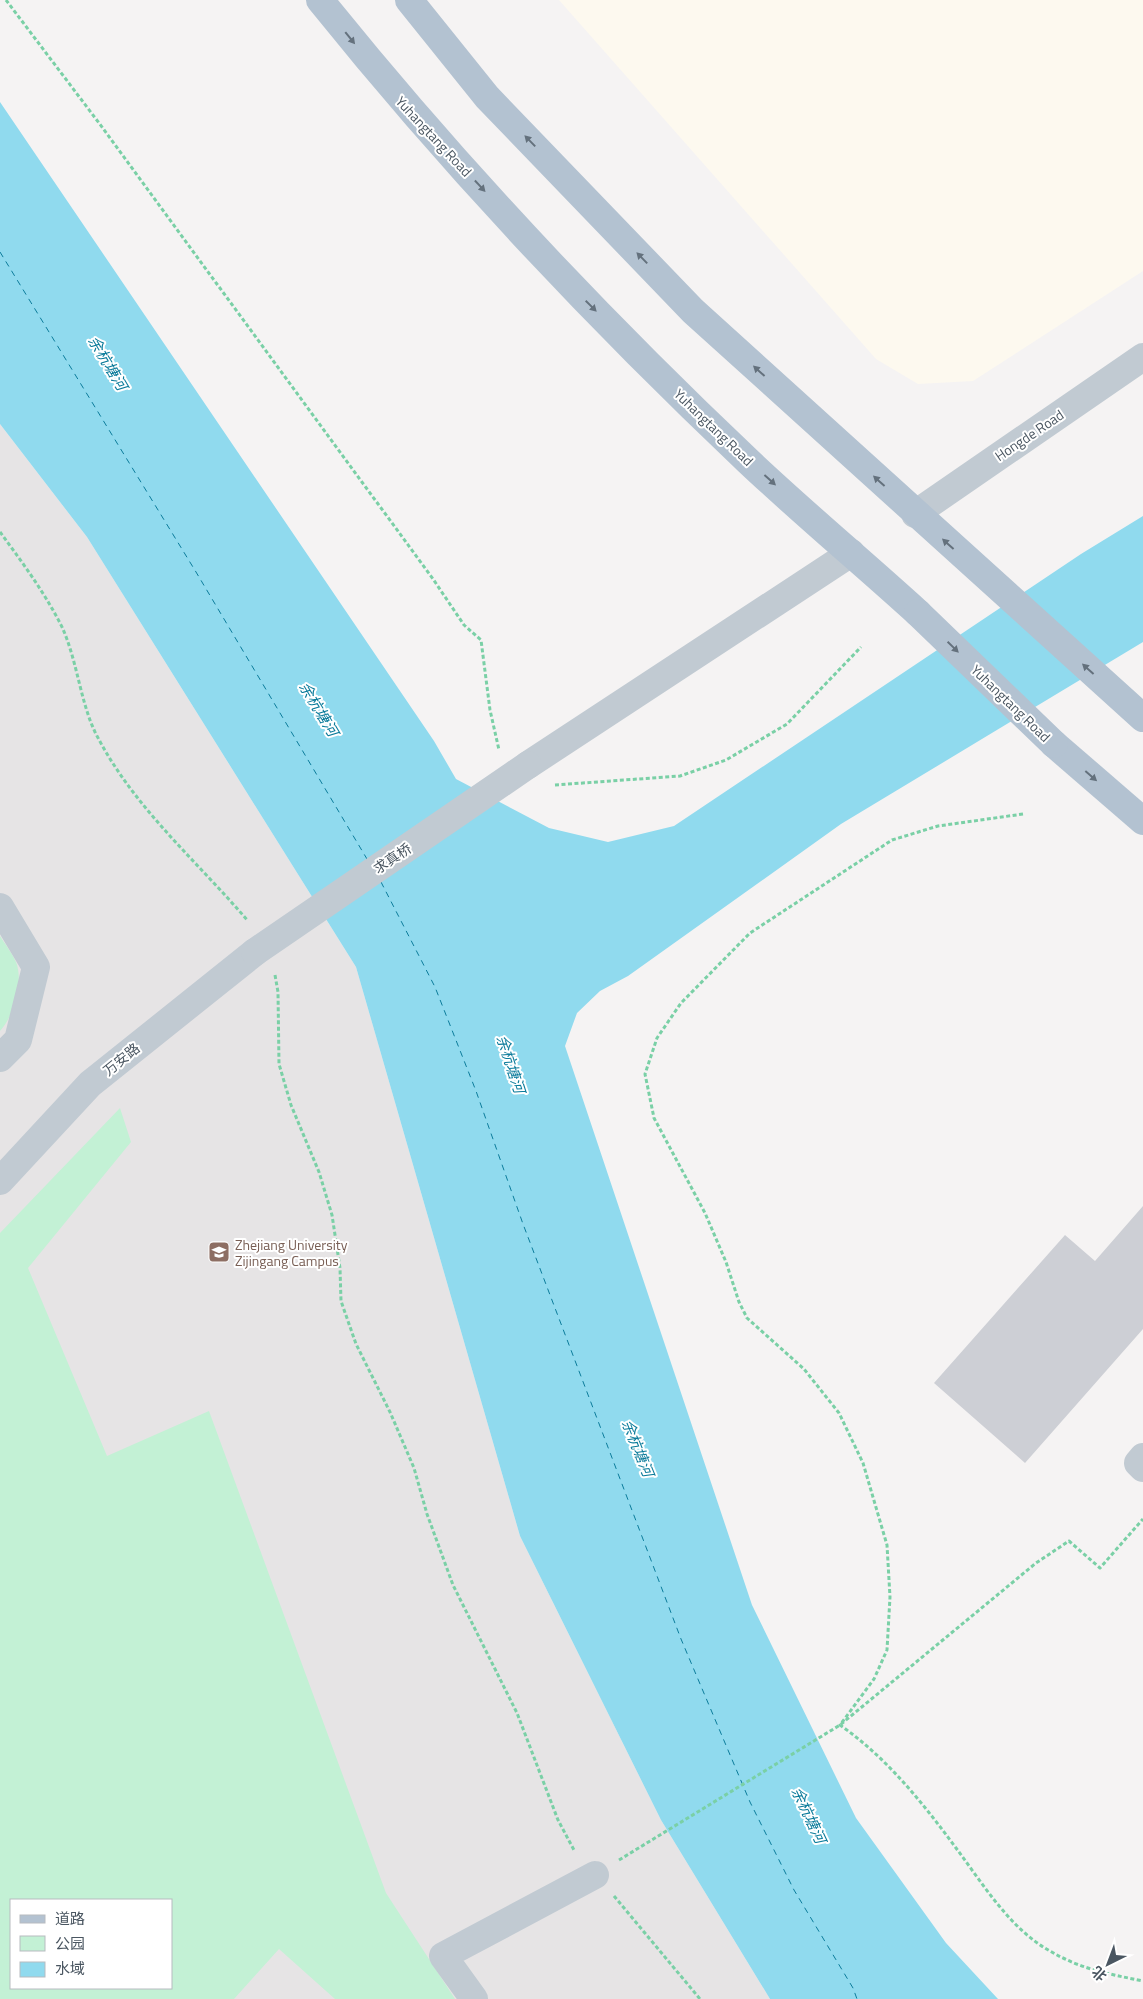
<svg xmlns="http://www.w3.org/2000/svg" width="1143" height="1999" font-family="'Titillium Web','Noto Sans SC',sans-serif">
  <rect width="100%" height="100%" fill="#f5f3f3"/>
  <path fill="#fdf9ef" d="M 559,0 L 1143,0 L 1143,271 L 973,381 L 918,384 L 876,359 Z"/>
  <path fill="#e6e4e5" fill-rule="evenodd" d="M 0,424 L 87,537 L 356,967 L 520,1536 L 661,1820 L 770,1999 L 0,1999 ZM 11,1900 L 171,1900 L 171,1988 L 11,1988 Z"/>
  <g fill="#c3f1d5" fill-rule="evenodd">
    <path d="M 0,936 C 5,944 12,953 16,962 C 24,982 14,1016 0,1031 Z"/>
    <path d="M 120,1108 L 131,1142 L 28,1268 L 107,1456 L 209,1411 L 386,1893 L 455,1999 L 335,1999 L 279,1949 L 234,1999 L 0,1999 L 0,1233 ZM 11,1900 L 171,1900 L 171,1988 L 11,1988 Z"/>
  </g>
  <path fill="#90daee" d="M 0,102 L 434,741 L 456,779 L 549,828 L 608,842 L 674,826 L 1081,554 L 1143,516 L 1143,642 L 841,824 L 628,976 L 600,991 L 577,1013 L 565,1046 L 752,1605 L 856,1818 L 946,1943 L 998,1999 L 770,1999 L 661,1820 L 520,1536 L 356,967 L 87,537 L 0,424 Z"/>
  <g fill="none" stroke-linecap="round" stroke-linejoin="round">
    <g stroke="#0c7c9b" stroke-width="1" stroke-dasharray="6 5" stroke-linecap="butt">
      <path d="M 0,252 L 196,572 L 367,859"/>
      <path d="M 381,882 L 435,987 L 476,1091 L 523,1224 L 681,1639 L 750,1802 L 794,1890 L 853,1988 L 857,1999"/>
    </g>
  </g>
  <path fill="#cdcfd5" d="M 1143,1206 L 1143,1329 L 1025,1463 L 934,1383 L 1065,1235 L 1095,1261 Z"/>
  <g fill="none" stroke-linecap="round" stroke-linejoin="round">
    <g stroke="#7ad0a6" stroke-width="3" stroke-dasharray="4 2.5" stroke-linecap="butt">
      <path d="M 6,0 L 99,123 L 433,579 L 464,625 L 481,640 L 490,710 L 499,750"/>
      <path d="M 0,532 C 22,562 45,593 62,627 C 77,660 80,700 95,732 C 132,806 196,860 248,921"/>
      <path d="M 555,785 L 680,776 L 726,760 L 787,724 L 861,647"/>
      <path d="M 1023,814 L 938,826 L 892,840 L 750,933 L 681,1003 L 657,1038 L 645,1074 L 654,1118 L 705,1213 L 726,1262 L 739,1302 L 747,1318 L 804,1369 L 839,1413 L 863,1463 L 887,1545 L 890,1597 L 887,1650 L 874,1679 L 840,1725 C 887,1758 922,1802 956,1848 C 983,1884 1010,1929 1050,1951 C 1080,1969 1109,1974 1143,1981"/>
      <path d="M 275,975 L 278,992 L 279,1064 L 291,1105 L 319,1172 L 332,1215 L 340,1268 L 341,1301 L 356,1344 L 390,1412 L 414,1468 L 427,1514 L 453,1585 L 517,1713 L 558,1820 L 575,1852"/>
      <path d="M 619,1860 L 840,1725 L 1036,1563 L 1069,1541 L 1100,1568 L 1143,1519"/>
      <path d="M 614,1896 L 700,1999"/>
    </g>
    <g stroke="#c1cad2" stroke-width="28">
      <path d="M 915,514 L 1143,357"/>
      <path d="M 528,765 L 851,553"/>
      <path d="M 0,907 L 36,967 L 18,1040 L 0,1058"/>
      <path d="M 0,1181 L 90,1084 L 255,952"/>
      <path d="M 1143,1457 L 1138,1463 L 1143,1468"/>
      <path d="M 474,1999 L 443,1956 L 595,1875"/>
    </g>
    <g stroke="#b3c2d1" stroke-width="28">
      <path d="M 320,0 C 451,163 596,317 748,461 C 803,513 862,562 918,613"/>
      <path d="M 409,0 L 487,97 L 693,311 L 1143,718"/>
      <path d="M 1054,744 L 1143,821"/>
    </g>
    <path stroke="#c1cad2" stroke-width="28" d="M 255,952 L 528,765"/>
    <path stroke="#b3c2d1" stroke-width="28" d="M 918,613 L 1054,744"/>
  </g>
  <defs><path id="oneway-solid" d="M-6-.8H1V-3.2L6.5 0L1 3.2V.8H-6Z" transform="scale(1.25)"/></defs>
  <g fill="#64717d">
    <use href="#oneway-solid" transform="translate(350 38) rotate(51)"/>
    <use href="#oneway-solid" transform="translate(530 141) rotate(-134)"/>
    <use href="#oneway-solid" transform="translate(480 186) rotate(47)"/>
    <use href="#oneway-solid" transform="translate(642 258) rotate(-134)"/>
    <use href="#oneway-solid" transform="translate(591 306) rotate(45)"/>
    <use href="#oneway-solid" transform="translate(759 371) rotate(-138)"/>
    <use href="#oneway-solid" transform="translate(770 480) rotate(42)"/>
    <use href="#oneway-solid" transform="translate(879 481) rotate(-138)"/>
    <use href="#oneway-solid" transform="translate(948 544) rotate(-138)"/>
    <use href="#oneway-solid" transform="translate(953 647) rotate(44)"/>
    <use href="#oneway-solid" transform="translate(1088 669) rotate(-138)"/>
    <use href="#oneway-solid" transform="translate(1091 776) rotate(41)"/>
  </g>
  <defs>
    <g id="university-square" transform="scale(1.125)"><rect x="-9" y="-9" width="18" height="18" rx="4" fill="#8d6e63" stroke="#fff"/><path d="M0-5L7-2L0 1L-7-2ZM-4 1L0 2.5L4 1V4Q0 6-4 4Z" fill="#fff"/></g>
  </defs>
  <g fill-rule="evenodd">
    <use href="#university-square" x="219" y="1252"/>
  </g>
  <g text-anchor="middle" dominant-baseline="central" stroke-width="4" stroke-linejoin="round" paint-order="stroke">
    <g font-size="14" fill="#4a5661" stroke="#fff">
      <text transform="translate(434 136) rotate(47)">Yuhangtang Road</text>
      <text transform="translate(714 427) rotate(44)">Yuhangtang Road</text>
      <text transform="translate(1029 435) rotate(-34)">Hongde Road</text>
      <text transform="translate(1011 703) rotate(44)">Yuhangtang Road</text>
      <text transform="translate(392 858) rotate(-34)">求真桥</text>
      <text transform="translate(121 1059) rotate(-39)">万安路</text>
    </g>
    <g font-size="14" fill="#785e54" stroke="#fff" text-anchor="start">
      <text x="235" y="1244">Zhejiang University<tspan x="235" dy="16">Zijingang Campus</tspan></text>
    </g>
    <g font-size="15" font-style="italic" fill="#0c7c9b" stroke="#fff">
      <text transform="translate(108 363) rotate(59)">余杭塘河</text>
      <text transform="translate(319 709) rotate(59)">余杭塘河</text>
      <text transform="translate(511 1064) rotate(72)">余杭塘河</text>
      <text transform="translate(638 1448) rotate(68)">余杭塘河</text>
      <text transform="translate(809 1815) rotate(65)">余杭塘河</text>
    </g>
  </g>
  <rect x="10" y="1899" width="162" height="90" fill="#ffffff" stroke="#b7bbc0"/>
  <rect x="20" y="1915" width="25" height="8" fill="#b3c2d1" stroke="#b7bbc0"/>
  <text x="55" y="1924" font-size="15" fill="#4a5661">道路</text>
  <rect x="20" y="1936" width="25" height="15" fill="#c3f1d5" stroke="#b7bbc0"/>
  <text x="55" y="1949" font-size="15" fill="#4a5661">公园</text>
  <rect x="20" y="1962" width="25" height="15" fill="#90daee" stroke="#b7bbc0"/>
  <text x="55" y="1974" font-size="15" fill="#4a5661">水域</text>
  <g transform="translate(1108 1964) rotate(222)" stroke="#ffffff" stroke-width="4" paint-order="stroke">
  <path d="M0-4L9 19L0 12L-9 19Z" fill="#4a5661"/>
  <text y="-8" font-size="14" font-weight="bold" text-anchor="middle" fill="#4a5661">北</text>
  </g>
</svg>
